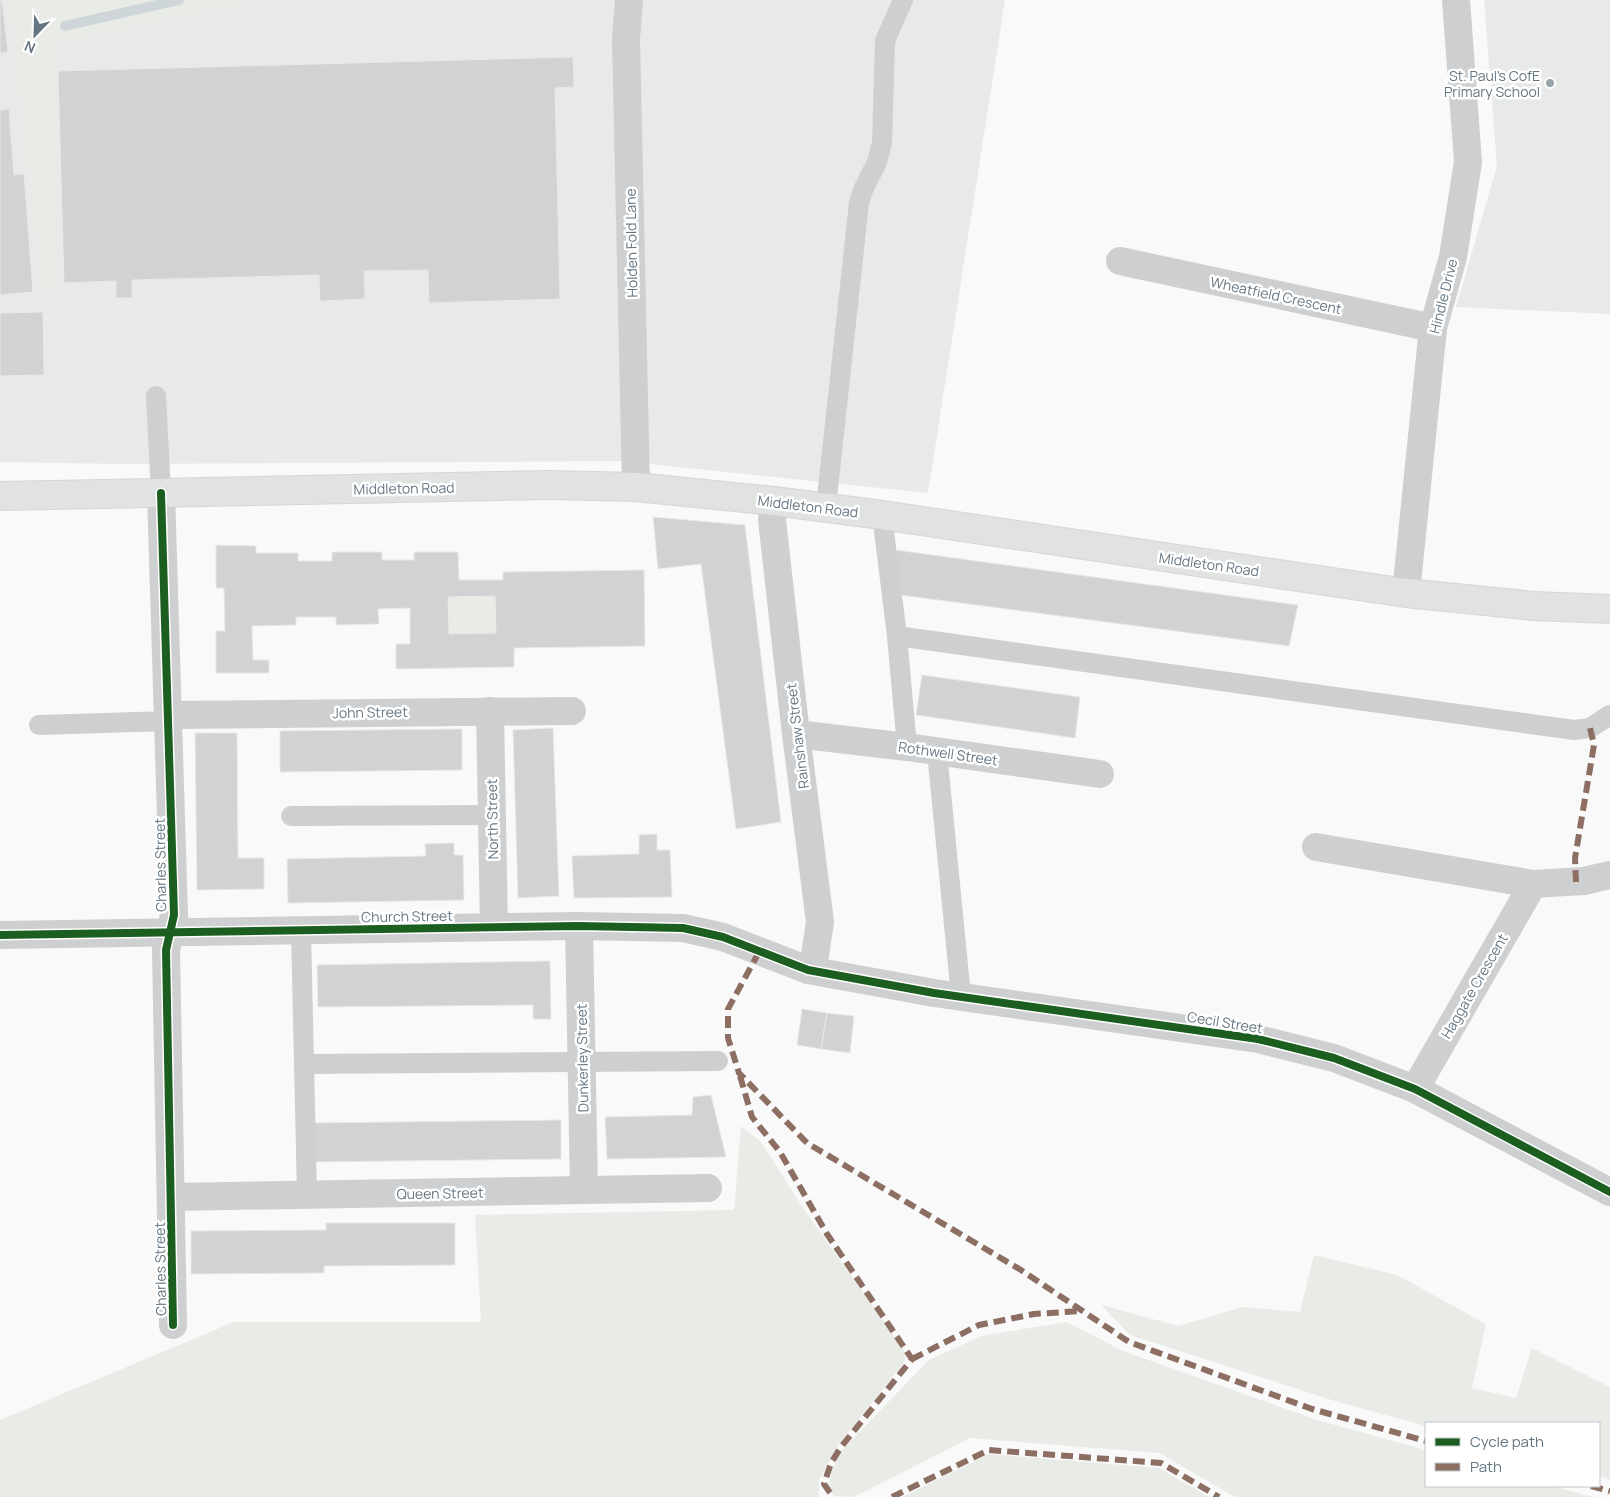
<svg xmlns="http://www.w3.org/2000/svg" width="1610" height="1497" font-family="Manrope,sans-serif">
  <rect width="100%" height="100%" fill="#f9f9f9"/>
  <g fill="#e8e9e9">
    <path d="M 0,0 L 1005,0 L 928,493 L 620,461 L 119,464 L 0,462 Z"/>
    <path d="M 1484,0 L 1610,0 L 1610,314 L 1456,307 L 1497,166 Z"/>
  </g>
  <g fill="#e8ebe6">
    <path d="M 8,0 L 258,0 L 54,45 L 55,292 L 42,292 Z"/>
    <path d="M 495,596 L 496,633 L 449,634 L 448,597 Z"/>
    <path d="M 741,1126 L 761,1142 L 807,1214 L 902,1347 L 906,1355 L 903,1364 L 839,1444 L 819,1480 L 819,1497 L 0,1497 L 0,1420 L 234,1322 L 481,1322 L 475,1215 L 734,1210 Z"/>
    <path d="M 1314,1255 L 1397,1275 L 1486,1324 L 1472,1388 L 1516,1398 L 1532,1348 L 1610,1387 L 1610,1480 L 1599,1476 L 1599,1423 L 1426,1423 L 1426,1426 L 1335,1401 L 1130,1335 L 1101,1305 L 1178,1326 L 1243,1307 L 1300,1312 Z"/>
    <path d="M 1067,1322 L 1123,1351 L 1317,1420 L 1426,1450 L 1426,1486 L 1553,1486 L 1593,1497 L 1235,1497 L 1159,1453 L 970,1438 L 854,1497 L 834,1496 L 829,1484 L 831,1472 L 840,1452 L 929,1360 L 981,1336 Z"/>
    <path d="M 989,1454 L 1159,1468 L 1209,1497 L 902,1497 Z"/>
  </g>
  <g fill="none" stroke-linecap="round" stroke-linejoin="round">
    <path stroke="#ced6d9" stroke-width="10" d="M 65,26 L 179,0"/>
  </g>
  <g fill="#d0d2d3" stroke="#e8e8e8" fill-rule="evenodd">
    <path d="M 0,0 L 2,0 L 8,52 L 0,53 Z"/>
    <path d="M 573,57 L 574,87 L 555,88 L 560,299 L 429,303 L 428,270 L 364,271 L 365,299 L 320,301 L 319,275 L 132,280 L 132,298 L 116,298 L 116,281 L 64,283 L 58,71 Z"/>
    <path d="M 9,109 L 14,175 L 24,174 L 33,292 L 0,295 L 0,110 Z"/>
    <path d="M 43,312 L 44,375 L 0,376 L 0,313 Z"/>
    <path d="M 653,517 L 745,525 L 781,822 L 736,829 L 701,564 L 658,569 Z"/>
    <path d="M 216,545 L 256,546 L 256,553 L 298,553 L 298,561 L 332,561 L 332,552 L 382,552 L 382,560 L 414,560 L 414,552 L 458,552 L 459,580 L 503,580 L 503,572 L 644,570 L 645,646 L 514,648 L 514,667 L 396,669 L 396,644 L 410,644 L 410,608 L 378,609 L 379,624 L 336,625 L 336,617 L 296,617 L 296,625 L 252,626 L 253,660 L 269,660 L 269,673 L 216,673 L 216,631 L 225,631 L 224,588 L 216,588 ZM 495,596 L 496,633 L 449,634 L 448,597 Z"/>
    <path d="M 896,550 L 1298,605 L 1289,646 L 900,595 Z"/>
    <path d="M 922,675 L 1080,697 L 1075,738 L 916,715 Z"/>
    <path d="M 553,728 L 559,896 L 518,898 L 513,730 Z"/>
    <path d="M 462,729 L 462,770 L 280,772 L 280,731 Z"/>
    <path d="M 195,733 L 237,733 L 238,858 L 264,858 L 264,889 L 197,890 Z"/>
    <path d="M 657,834 L 657,850 L 670,850 L 672,897 L 574,898 L 572,856 L 639,854 L 639,835 Z"/>
    <path d="M 454,843 L 454,855 L 463,855 L 464,900 L 288,903 L 287,859 L 426,856 L 425,844 Z"/>
    <path d="M 550,961 L 551,1019 L 533,1019 L 533,1005 L 318,1007 L 317,965 Z"/>
    <path d="M 802,1009 L 827,1013 L 821,1049 L 797,1045 Z"/>
    <path d="M 827,1013 L 854,1016 L 850,1053 L 821,1049 Z"/>
    <path d="M 711,1095 L 726,1157 L 607,1159 L 605,1117 L 692,1115 L 693,1097 Z"/>
    <path d="M 561,1120 L 561,1159 L 311,1162 L 311,1123 Z"/>
    <path d="M 326,1223 L 455,1223 L 455,1265 L 324,1266 L 324,1273 L 191,1274 L 191,1231 L 326,1230 Z"/>
  </g>
  <g fill="none" stroke-linecap="round" stroke-linejoin="round">
    <g stroke="#d5d6d7" stroke-width="30">
      <path id="secondary" d="M 0,496 L 550,485 L 636,487 L 774,501 L 882,515 L 1406,593 L 1534,606 L 1610,609"/>
    </g>
    <g stroke="#cecfd0" stroke-width="20">
      <path d="M 156,396 L 161,493"/>
      <path d="M 826,507 L 859,203 L 863,190 L 877,162 L 882,143 L 885,41 L 903,0"/>
      <path d="M 882,515 L 897,636"/>
      <path d="M 39,725 L 168,721"/>
      <path d="M 907,747 L 897,636 L 1574,730 L 1590,728 L 1610,715"/>
      <path d="M 937,752 L 961,996"/>
      <path d="M 291,816 L 492,815"/>
      <path d="M 301,931 L 307,1195"/>
      <path d="M 304,1064 L 718,1061"/>
    </g>
    <g stroke="#cecfd0" stroke-width="28">
      <path d="M 629,0 L 626,39 L 636,487"/>
      <path d="M 1120,261 L 1433,328"/>
      <path d="M 161,493 L 174,915 L 166,950 L 173,1325"/>
      <path d="M 774,501 L 772,520 L 796,734 L 820,922 L 815,955 L 808,970"/>
      <path d="M 1406,593 L 1433,328 L 1453,257 L 1468,162 L 1456,0"/>
      <path d="M 490,711 L 494,927"/>
      <path d="M 168,715 L 572,711"/>
      <path d="M 796,734 L 907,747 L 1100,774"/>
      <path d="M 1316,847 L 1533,884 L 1584,881 L 1610,875"/>
      <path d="M 579,926 L 584,1190"/>
      <path d="M 0,935 L 579,926 L 683,928 L 723,937 L 808,970 L 934,993 L 1258,1039 L 1334,1058 L 1415,1089 L 1610,1192"/>
      <path d="M 1415,1089 L 1533,884"/>
      <path d="M 172,1197 L 708,1188"/>
    </g>
    <use href="#secondary" stroke="#e1e2e2" stroke-width="28"/>
    <g stroke="#8d6e63" stroke-width="6" stroke-dasharray="12 6" stroke-linecap="butt">
      <path d="M 1576,882 L 1575,858 L 1594,745 L 1590,728"/>
      <path d="M 759,952 L 728,1009 L 728,1038 L 739,1073 L 807,1143 L 1021,1270 L 1129,1342 L 1312,1409 L 1426,1441"/>
      <path d="M 740,1076 L 752,1117 L 780,1152 L 827,1234 L 912,1359 L 841,1447 L 831,1463 L 824,1484 L 833,1497"/>
      <path d="M 912,1359 L 979,1325 L 1034,1314 L 1082,1311"/>
      <path d="M 1591,1486 L 1610,1491"/>
      <path d="M 892,1497 L 989,1450 L 1161,1463 L 1219,1497"/>
    </g>
    <g stroke="#fff" stroke-width="11">
      <g id="cycleway">
        <path d="M 161,493 L 174,915 L 166,950 L 173,1325"/>
        <path d="M 0,935 L 579,926 L 683,928 L 723,937 L 808,970 L 934,993 L 1258,1039 L 1334,1058 L 1415,1089 L 1610,1192"/>
      </g>
    </g>
    <use href="#cycleway" stroke="#1b5e20" stroke-width="8"/>
  </g>
  <circle fill="#99a4ac" stroke="#fff" stroke-width="2" cx="1550" cy="83" r="5"/>
  <g text-anchor="middle" dominant-baseline="central" stroke-width="5" stroke-linejoin="round" paint-order="stroke">
    <g font-size="14" fill="#657683" stroke="#fff" text-anchor="end">
      <text x="1540" y="75">St. Paul's CofE<tspan x="1540" dy="16">Primary School</tspan></text>
    </g>
    <g font-size="14" fill="#657683" stroke="#fff">
      <text transform="translate(631 243) rotate(-91)">Holden Fold Lane</text>
      <text transform="translate(1276 295) rotate(12)">Wheatfield Crescent</text>
      <text transform="translate(1443 296) rotate(-76)">Hindle Drive</text>
      <text transform="translate(404 488) rotate(-1)">Middleton Road</text>
      <text transform="translate(808 506) rotate(7)">Middleton Road</text>
      <text transform="translate(1209 564) rotate(8)">Middleton Road</text>
      <text transform="translate(370 712) rotate(-1)">John Street</text>
      <text transform="translate(797 736) rotate(-97)">Rainshaw Street</text>
      <text transform="translate(948 753) rotate(8)">Rothwell Street</text>
      <text transform="translate(492 819) rotate(-91)">North Street</text>
      <text transform="translate(160 865) rotate(-91)">Charles Street</text>
      <text transform="translate(407 916) rotate(-1)">Church Street</text>
      <text transform="translate(1474 986) rotate(-60)">Haggate Crescent</text>
      <text transform="translate(1225 1022) rotate(9)">Cecil Street</text>
      <text transform="translate(582 1058) rotate(-91)">Dunkerley Street</text>
      <text transform="translate(440 1193) rotate(-1)">Queen Street</text>
      <text transform="translate(160 1269) rotate(-91)">Charles Street</text>
    </g>
  </g>
  <rect x="1425" y="1422" width="175" height="65" fill="#ffffff" stroke="#c1c8cd"/>
  <rect x="1435" y="1438" width="25" height="8" fill="#1b5e20" stroke="#c1c8cd"/>
  <text x="1470" y="1447" font-size="15" fill="#657683">Cycle path</text>
  <rect x="1435" y="1463" width="25" height="8" fill="#8d6e63" stroke="#c1c8cd"/>
  <text x="1470" y="1472" font-size="15" fill="#657683">Path</text>
  <g transform="translate(35 35) rotate(203)" stroke="#ffffff" stroke-width="4" paint-order="stroke">
  <path d="M0-4L9 19L0 12L-9 19Z" fill="#657683"/>
  <text y="-8" font-size="14" font-weight="bold" text-anchor="middle" fill="#657683">N</text>
  </g>
</svg>
